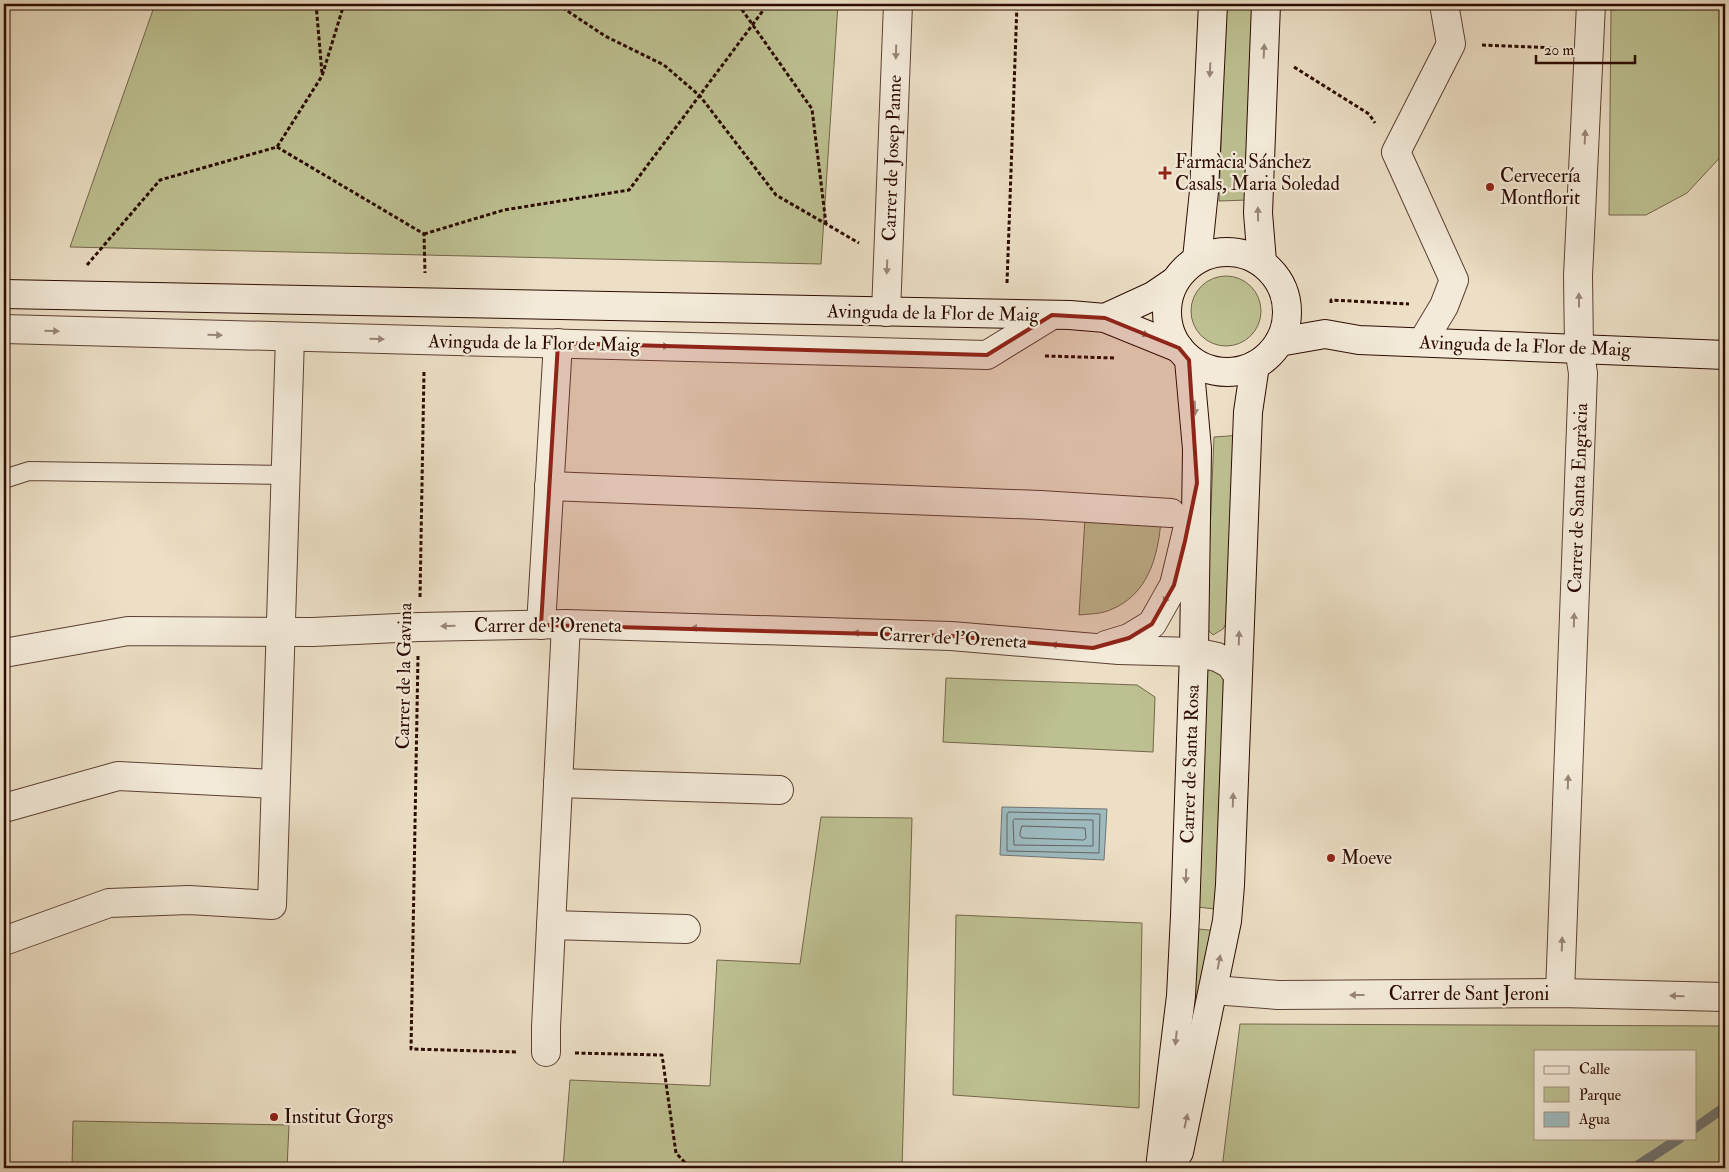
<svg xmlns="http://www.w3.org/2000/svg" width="1729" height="1172" font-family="'IM FELL Double Pica',serif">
  <rect width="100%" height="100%" fill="#ecdfc5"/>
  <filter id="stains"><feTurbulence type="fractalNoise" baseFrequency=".004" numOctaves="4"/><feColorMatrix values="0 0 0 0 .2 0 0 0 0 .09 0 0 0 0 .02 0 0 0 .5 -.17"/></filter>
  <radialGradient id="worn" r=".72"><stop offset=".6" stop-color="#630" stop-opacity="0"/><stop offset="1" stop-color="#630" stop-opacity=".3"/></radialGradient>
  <g fill="#bdc091" stroke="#74664a" fill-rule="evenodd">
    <path d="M 155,4 L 838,4 L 821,264 L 70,247 Z"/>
    <path d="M 1226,4 L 1256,4 L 1248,200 L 1219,201 Z"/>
    <path d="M 1646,4 L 1725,4 L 1725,152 L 1687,193 L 1646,215 L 1609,215 L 1611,10 L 1645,8 Z"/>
    <circle cx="1226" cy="311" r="35"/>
    <path d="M 1242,435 L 1234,609 L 1223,629 L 1213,635 L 1206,628 L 1214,437 Z"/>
    <path d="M 1085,518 L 1161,520 C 1158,557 1148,595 1110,610 C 1101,614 1089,614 1079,615 Z"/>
    <path d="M 1216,665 L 1224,674 L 1232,698 L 1223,910 L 1198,907 L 1206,672 Z"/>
    <path d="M 946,678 L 1137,685 L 1155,697 L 1153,752 L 943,742 Z"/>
    <path d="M 821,817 L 912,818 L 902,1168 L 563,1168 L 570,1080 L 710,1086 L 717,960 L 800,964 Z"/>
    <path d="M 956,915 L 1142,923 L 1139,1108 L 953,1095 Z"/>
    <path d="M 1198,929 L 1219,931 L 1200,1006 L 1194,1003 L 1192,992 Z"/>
    <path d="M 1240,1024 L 1725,1026 L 1725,1168 L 1222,1168 ZM 1535,1051 L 1695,1051 L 1695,1138 L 1535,1138 Z"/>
    <path d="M 73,1121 L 289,1125 L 287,1168 L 72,1168 Z"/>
  </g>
  <path fill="#9dbabf" stroke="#707473" d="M 1002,807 L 1107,809 L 1104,860 L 1000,855 Z"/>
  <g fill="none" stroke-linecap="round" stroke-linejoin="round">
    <g stroke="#646260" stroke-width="1">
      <path d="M 1009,812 L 1100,814 L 1099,853 L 1007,851 L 1007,815 Z"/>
      <path d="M 1015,819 L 1093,820 L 1093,846 L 1014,845 L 1013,821 Z"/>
      <path d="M 1022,826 L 1085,828 L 1086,838 L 1084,840 L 1022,838 L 1020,835 Z"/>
    </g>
    <g stroke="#707473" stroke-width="10">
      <path d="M 1695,1128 L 1725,1107"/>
      <path d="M 1634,1168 L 1680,1138"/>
    </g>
    <g stroke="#5c4033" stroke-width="20">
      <path id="lane" d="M 4,479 L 29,471 L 285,475"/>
    </g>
    <g stroke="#5c4033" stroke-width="30">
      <g id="street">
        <path d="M 886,312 L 898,4"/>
        <path d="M 4,329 L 987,355 L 1052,315"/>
        <path d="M 1423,341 L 1444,306 L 1454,280 L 1396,152 L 1451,44 L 1444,4"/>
        <path d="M 549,486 L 1040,505 L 1171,513"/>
        <path d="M 541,625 L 558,343"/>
        <path d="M 1106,645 L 1129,638 L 1152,624 L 1174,585 L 1190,518"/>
        <path d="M 4,653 L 128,631 L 313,632 L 419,627 L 566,624 L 951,636 L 1119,650 L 1194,652 L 1217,657 L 1230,664 L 1237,674"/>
        <path d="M 558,783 L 779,790"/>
        <path d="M 4,808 L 118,776 L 275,784"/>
        <path d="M 551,925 L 686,929"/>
        <path d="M 4,941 L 109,903 L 189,900 L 272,905 L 290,337"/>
        <path d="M 1213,990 L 1278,995 L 1560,993 L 1725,997"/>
        <path d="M 1560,993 L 1583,373 L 1579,348 L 1578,276 L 1591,4"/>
        <path d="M 546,1052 L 546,1027 L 566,624"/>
      </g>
    </g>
    <g stroke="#2c0b02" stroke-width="30">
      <g id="secondary">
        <circle cx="1227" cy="312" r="60"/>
        <path d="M 1197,259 L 1204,191 L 1213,4"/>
        <path d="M 1262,262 L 1258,213 L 1266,4"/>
        <path d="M 4,294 L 1070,315 L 1105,318 L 1179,348"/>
        <path d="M 1105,318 L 1153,296 L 1175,281"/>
        <path d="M 1279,342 L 1325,334 L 1359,340 L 1725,355"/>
        <path d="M 1179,1152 L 1227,921 L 1230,885 L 1248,412 L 1255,365"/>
        <path d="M 1160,1168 L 1181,996 L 1185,916 L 1194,652 L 1197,449 L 1189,360"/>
      </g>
    </g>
    <g stroke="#2c0b02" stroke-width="3" stroke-dasharray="4 2.5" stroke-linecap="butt">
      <path d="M 316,4 L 322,73"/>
      <path d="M 557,4 L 605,36 L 664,65 L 700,96 L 776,195 L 859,243"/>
      <path d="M 738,4 L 812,109 L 826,224"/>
      <path d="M 1482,45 L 1558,48"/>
      <path d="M 1294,67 L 1369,114 L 1375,123"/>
      <path d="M 277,147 L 424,234 L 425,273"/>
      <path d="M 424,234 L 504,210 L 629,190 L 768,4"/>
      <path d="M 87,265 L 160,180 L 277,147 L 322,76 L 344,4"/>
      <path d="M 1007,283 L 1017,4"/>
      <path d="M 1331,303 L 1331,300 L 1409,304"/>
      <path d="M 1045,356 L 1116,358"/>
      <path d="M 420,597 L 424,371"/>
      <path d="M 418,656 L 411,1049 L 517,1052"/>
      <path d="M 575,1053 L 662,1055 L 676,1153 L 690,1168"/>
    </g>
    <use href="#lane" stroke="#f3ead9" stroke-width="18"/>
    <use href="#street" stroke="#f3ead9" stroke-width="28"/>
    <use href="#secondary" stroke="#f3ead9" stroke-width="28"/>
  </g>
  <defs><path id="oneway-solid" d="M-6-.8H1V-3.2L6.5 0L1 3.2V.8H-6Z" transform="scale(1.25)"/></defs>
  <g fill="#998678">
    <use href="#oneway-solid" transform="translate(1264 51) rotate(-87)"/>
    <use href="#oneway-solid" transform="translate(896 52) rotate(92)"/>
    <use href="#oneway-solid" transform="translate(1210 70) rotate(93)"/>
    <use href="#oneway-solid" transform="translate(1585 137) rotate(-87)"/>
    <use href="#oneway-solid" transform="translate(1258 214) rotate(-91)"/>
    <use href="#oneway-solid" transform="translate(887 267) rotate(92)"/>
    <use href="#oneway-solid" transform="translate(1579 300) rotate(-91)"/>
    <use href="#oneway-solid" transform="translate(52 331) rotate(2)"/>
    <use href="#oneway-solid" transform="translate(1142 333) rotate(22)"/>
    <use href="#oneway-solid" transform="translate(215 335) rotate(1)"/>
    <use href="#oneway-solid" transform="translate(377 339) rotate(1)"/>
    <use href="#oneway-solid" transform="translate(662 346) rotate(1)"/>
    <use href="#oneway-solid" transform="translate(1195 408) rotate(87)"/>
    <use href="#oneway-solid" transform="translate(1167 597) rotate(120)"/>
    <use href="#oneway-solid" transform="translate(1574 620) rotate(-88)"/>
    <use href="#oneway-solid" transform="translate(448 626) rotate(179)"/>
    <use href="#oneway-solid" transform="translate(698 628) rotate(-178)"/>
    <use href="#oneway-solid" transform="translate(860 633) rotate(-178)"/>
    <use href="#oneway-solid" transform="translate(1239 638) rotate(-88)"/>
    <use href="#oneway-solid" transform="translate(1058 645) rotate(-175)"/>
    <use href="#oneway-solid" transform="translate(1568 782) rotate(-88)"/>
    <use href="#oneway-solid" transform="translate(1233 800) rotate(-88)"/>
    <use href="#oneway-solid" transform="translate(1186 876) rotate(92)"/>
    <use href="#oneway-solid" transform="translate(1562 944) rotate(-88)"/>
    <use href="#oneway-solid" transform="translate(1219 962) rotate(-79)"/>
    <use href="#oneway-solid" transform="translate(1357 995) rotate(180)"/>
    <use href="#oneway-solid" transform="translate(1677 996) rotate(-179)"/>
    <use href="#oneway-solid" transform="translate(1176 1038) rotate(96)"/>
    <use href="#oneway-solid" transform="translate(1186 1121) rotate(-78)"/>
  </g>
  <path fill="#8f2418" fill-opacity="0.2" stroke="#8f2418" stroke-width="4" stroke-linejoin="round" d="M 1052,315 L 1105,318 L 1179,348 L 1189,360 L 1197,483 L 1185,541 L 1174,585 L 1152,624 L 1129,638 L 1093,648 L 951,636 L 541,625 L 558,343 L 987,355 Z"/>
  <g fill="#8f2418" stroke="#f3ead9" stroke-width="2">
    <path d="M1162.5 165.5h5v5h5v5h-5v5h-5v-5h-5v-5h5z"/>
    <circle cx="1490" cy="187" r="5"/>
    <circle cx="1331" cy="858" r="5"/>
    <circle cx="274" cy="1117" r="5"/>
  </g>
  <g text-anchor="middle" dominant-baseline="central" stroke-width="4.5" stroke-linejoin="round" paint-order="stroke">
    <g font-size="19" fill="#2c0b02" stroke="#f3ead9">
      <text transform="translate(892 158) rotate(-88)">Carrer de Josep Panne</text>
      <text transform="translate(933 313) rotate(1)">Avinguda de la Flor de Maig</text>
      <text transform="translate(534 343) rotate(1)">Avinguda de la Flor de Maig</text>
      <text transform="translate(1525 346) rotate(2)">Avinguda de la Flor de Maig</text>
      <text transform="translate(1578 498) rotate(-88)">Carrer de Santa Engràcia</text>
      <text x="548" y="626">Carrer de l'Oreneta</text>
      <text transform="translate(953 638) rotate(3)">Carrer de l'Oreneta</text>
      <text transform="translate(404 676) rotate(-89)">Carrer de la Gavina</text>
      <text transform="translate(1190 764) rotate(-88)">Carrer de Santa Rosa</text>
      <text x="1469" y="994">Carrer de Sant Jeroni</text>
    </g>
    <g font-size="19" fill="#2c0b02" stroke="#f3ead9" text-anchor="start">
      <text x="1175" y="162">Farmàcia Sánchez<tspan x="1175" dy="22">Casals, Maria Soledad</tspan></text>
      <text x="1500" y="176">Cervecería<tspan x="1500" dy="22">Montflorit</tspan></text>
      <text x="1341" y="858">Moeve</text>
      <text x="284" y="1117">Institut Gorgs</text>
    </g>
  </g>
  <rect width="1729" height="1172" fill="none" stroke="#ecdfc5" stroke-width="20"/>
  <rect x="5" y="5" width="1719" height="1162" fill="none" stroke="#2c0b02" stroke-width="2.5"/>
  <rect x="10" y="10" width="1709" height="1152" fill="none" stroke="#2c0b02"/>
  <rect x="1534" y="1050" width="162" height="90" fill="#f3ead9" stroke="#a39183"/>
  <rect x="1544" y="1066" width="25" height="8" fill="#f3ead9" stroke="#a39183"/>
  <text x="1579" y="1074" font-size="15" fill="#2c0b02">Calle</text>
  <rect x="1544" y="1087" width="25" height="15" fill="#bdc091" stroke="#a39183"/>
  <text x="1579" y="1100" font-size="15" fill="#2c0b02">Parque</text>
  <rect x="1544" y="1112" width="25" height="15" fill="#9dbabf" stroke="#a39183"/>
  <text x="1579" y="1124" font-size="15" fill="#2c0b02">Agua</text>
  <path d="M1536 55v8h99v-8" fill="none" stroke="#2c0b02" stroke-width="2.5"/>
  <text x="1544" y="55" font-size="15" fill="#2c0b02" stroke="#f3ead9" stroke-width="4" paint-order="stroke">20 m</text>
  <rect width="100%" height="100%" filter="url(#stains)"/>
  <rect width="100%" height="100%" fill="url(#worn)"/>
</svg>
